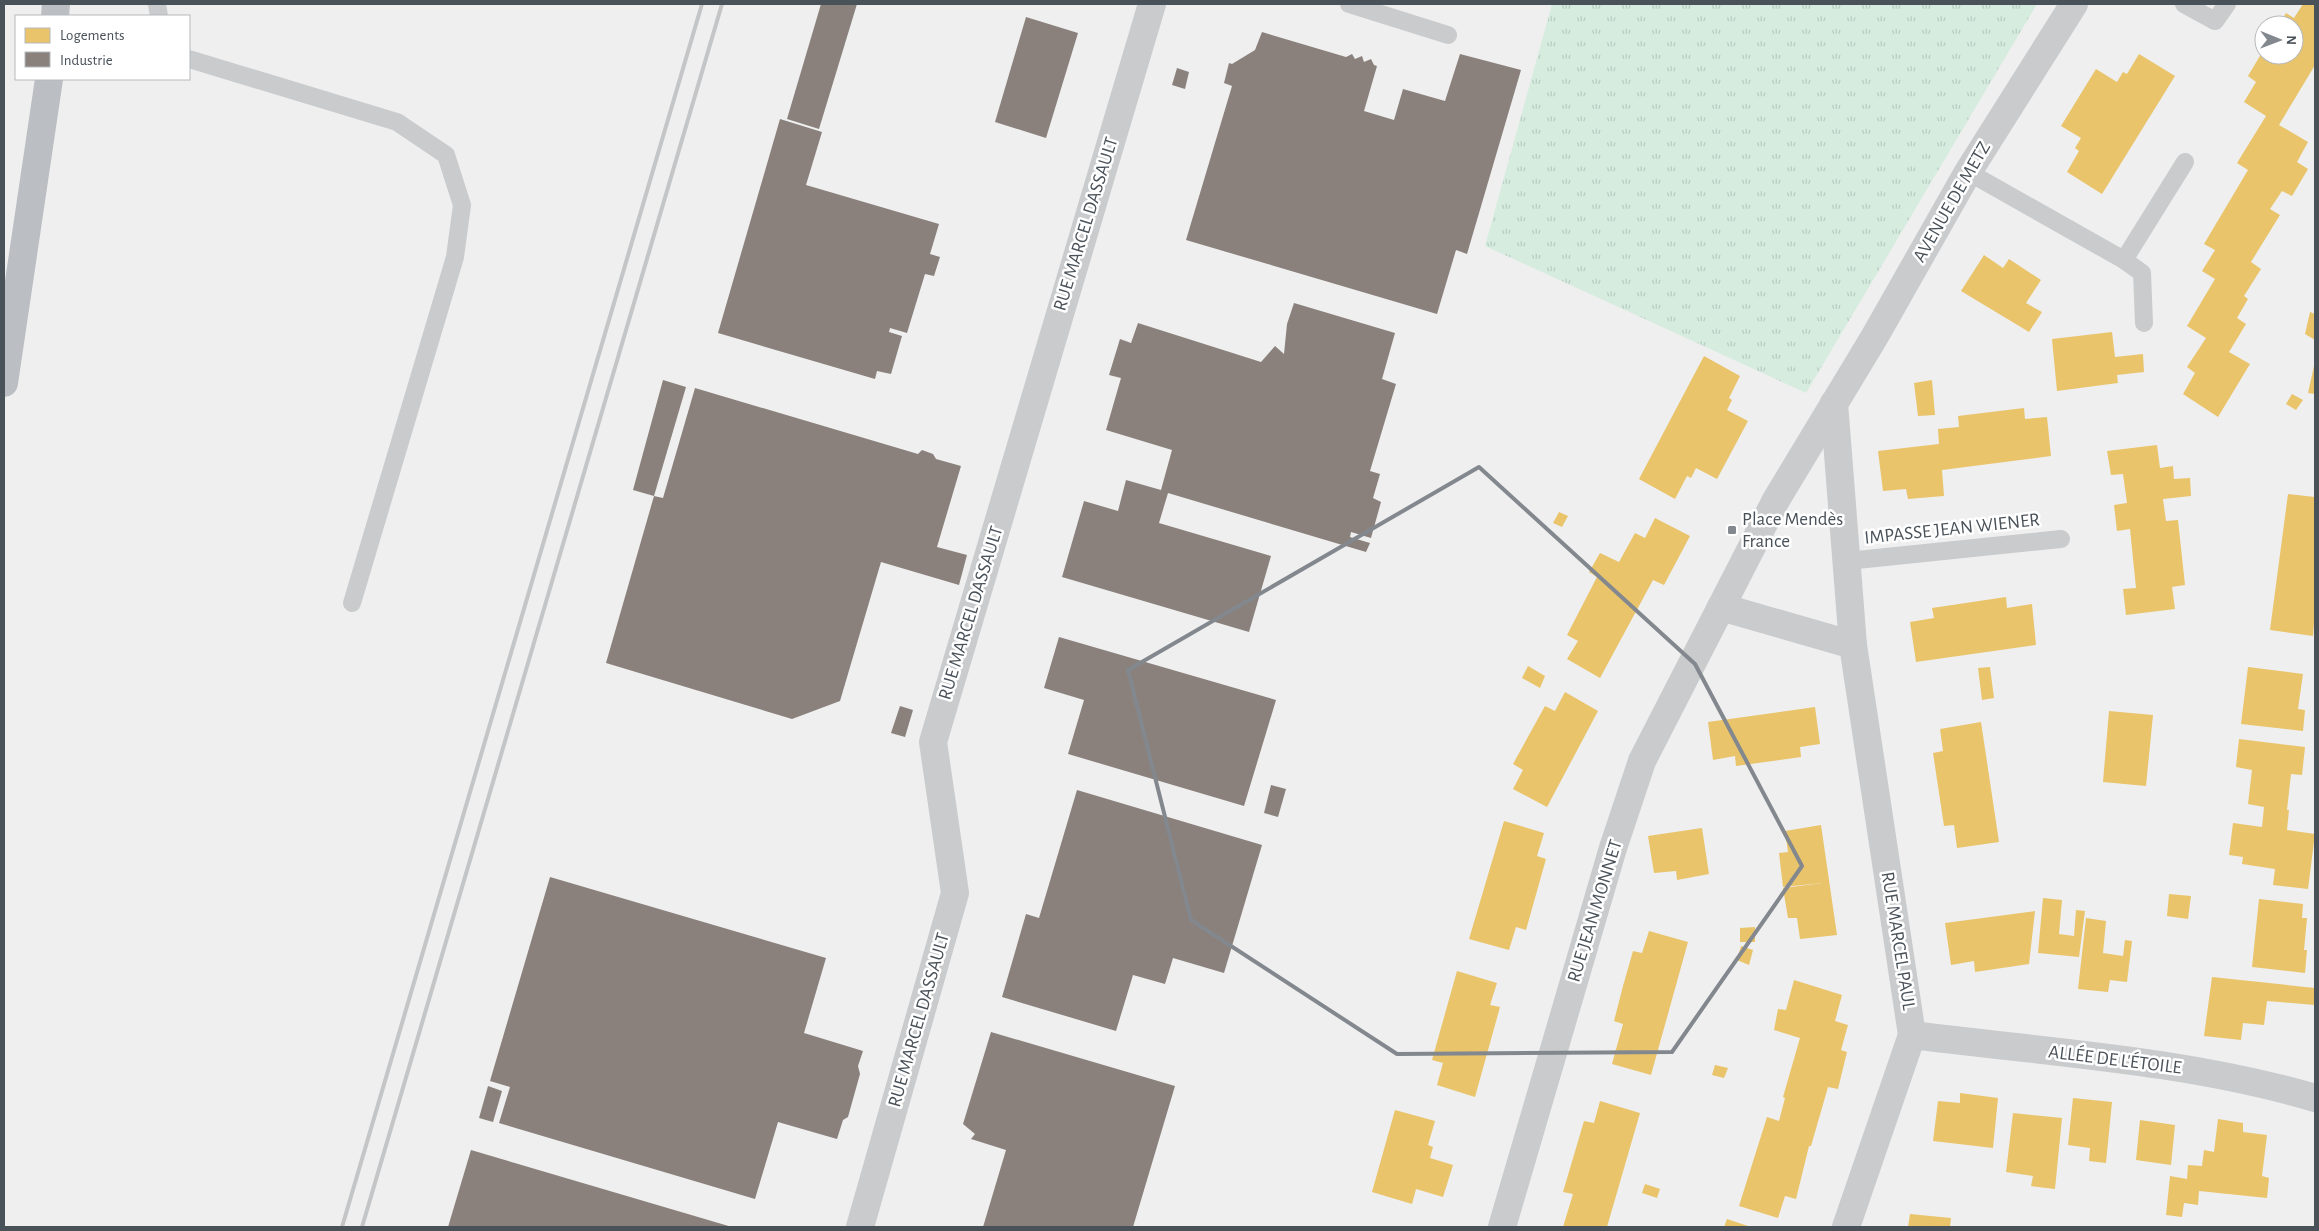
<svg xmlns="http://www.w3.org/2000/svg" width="2319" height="1231" font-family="'Alegreya Sans',sans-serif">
  <defs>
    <pattern id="grass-tufts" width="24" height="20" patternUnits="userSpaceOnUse" patternTransform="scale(1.25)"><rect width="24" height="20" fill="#d6ecdf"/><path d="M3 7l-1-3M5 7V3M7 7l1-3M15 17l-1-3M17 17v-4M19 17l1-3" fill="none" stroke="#b9ccc2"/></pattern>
  </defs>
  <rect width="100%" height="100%" fill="#efefef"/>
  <path fill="url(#grass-tufts)" d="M 1552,4 L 2037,4 L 1806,393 L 1485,246 Z"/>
  <g fill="#e9c46a">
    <path d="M 2303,4 L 2315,4 L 2315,65 L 2279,125 L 2308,142 L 2297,162 L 2308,169 L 2292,196 L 2282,191 L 2270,209 L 2280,215 L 2251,262 L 2261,269 L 2244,296 L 2248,299 L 2237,318 L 2246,324 L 2229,352 L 2250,364 L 2218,417 L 2183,394 L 2195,373 L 2187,367 L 2206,338 L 2187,326 L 2215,279 L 2202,271 L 2215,250 L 2204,244 L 2248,170 L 2237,163 L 2266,116 L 2244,102 L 2256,82 L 2248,76 L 2264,49 L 2264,55 L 2294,55 L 2294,25 L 2279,25 L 2286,13 L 2294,18 Z"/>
    <path d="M 2139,54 L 2175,76 L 2102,194 L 2067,172 L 2079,151 L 2075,148 L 2081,138 L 2061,126 L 2096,69 L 2117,82 L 2123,72 L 2127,74 Z"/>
    <path d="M 1984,255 L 2003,268 L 2009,259 L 2041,280 L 2026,303 L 2042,312 L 2029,332 L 1961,291 Z"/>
    <path d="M 2310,312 L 2315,314 L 2315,340 L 2305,334 Z"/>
    <path d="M 2112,332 L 2115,357 L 2143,354 L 2144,372 L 2117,375 L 2118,383 L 2057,391 L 2052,339 Z"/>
    <path d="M 1704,356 L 1740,376 L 1729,398 L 1732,400 L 1727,410 L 1748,421 L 1717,479 L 1696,468 L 1691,478 L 1687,476 L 1675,499 L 1639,479 Z"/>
    <path d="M 2314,366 L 2315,366 L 2315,394 L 2308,393 Z"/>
    <path d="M 1932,380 L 1935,415 L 1918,416 L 1914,383 Z"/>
    <path d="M 2292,394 L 2303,400 L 2296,410 L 2286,404 Z"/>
    <path d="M 2024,408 L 2025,419 L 2047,417 L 2051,456 L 1942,470 L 1944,496 L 1908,499 L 1906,489 L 1883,491 L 1878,451 L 1939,444 L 1938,429 L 1959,427 L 1958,416 Z"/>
    <path d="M 2157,445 L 2160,468 L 2173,466 L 2174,479 L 2190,478 L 2191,496 L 2163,499 L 2166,521 L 2178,520 L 2185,585 L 2172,587 L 2175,609 L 2126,615 L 2123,589 L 2136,588 L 2130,529 L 2117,531 L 2114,505 L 2127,503 L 2123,474 L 2111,475 L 2107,451 Z"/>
    <path d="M 2288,494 L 2315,497 L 2315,611 L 2313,636 L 2270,630 Z"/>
    <path d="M 1559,512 L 1568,516 L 1562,527 L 1553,523 Z"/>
    <path d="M 1655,518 L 1690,536 L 1664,585 L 1653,580 L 1600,678 L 1567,659 L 1578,641 L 1567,635 L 1597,577 L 1589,572 L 1600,553 L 1619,562 L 1635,533 L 1645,538 Z"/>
    <path d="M 2006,597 L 2007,608 L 2032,604 L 2036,645 L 1916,662 L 1910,622 L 1934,618 L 1932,608 Z"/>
    <path d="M 1528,666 L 1545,676 L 1540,688 L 1522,678 Z"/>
    <path d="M 1990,667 L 1994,698 L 1982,700 L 1978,668 Z"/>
    <path d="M 2248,667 L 2303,674 L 2298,709 L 2305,710 L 2303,731 L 2241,724 Z"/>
    <path d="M 1565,692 L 1598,711 L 1547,807 L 1513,789 L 1523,770 L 1513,764 L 1545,706 L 1555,711 Z"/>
    <path d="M 1815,707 L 1820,744 L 1800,747 L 1801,757 L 1736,766 L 1735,756 L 1713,760 L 1708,722 Z"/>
    <path d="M 2109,711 L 2153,715 L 2146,786 L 2103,782 Z"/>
    <path d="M 1981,722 L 1999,842 L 1957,848 L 1954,825 L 1944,826 L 1933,753 L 1943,751 L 1940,729 Z"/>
    <path d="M 2239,739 L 2305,747 L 2302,775 L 2291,774 L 2287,810 L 2289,810 L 2287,830 L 2315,834 L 2308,889 L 2273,885 L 2275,869 L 2242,864 L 2243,857 L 2229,855 L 2233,823 L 2262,827 L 2264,807 L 2248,804 L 2252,770 L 2236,767 Z"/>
    <path d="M 1504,821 L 1544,833 L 1537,856 L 1546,859 L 1526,930 L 1516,927 L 1509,950 L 1469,939 Z"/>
    <path d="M 1821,825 L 1837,935 L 1800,939 L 1797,918 L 1788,918 L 1783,888 L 1823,883 L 1783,887 L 1779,853 L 1788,852 L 1785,831 Z"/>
    <path d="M 1702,828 L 1709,874 L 1677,880 L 1676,871 L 1654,873 L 1648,836 Z"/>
    <path d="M 2169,894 L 2191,896 L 2188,919 L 2167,916 Z"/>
    <path d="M 2043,898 L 2062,900 L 2059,934 L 2074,936 L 2076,910 L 2085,911 L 2079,957 L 2038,953 Z"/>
    <path d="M 2259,899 L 2303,904 L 2302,918 L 2307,918 L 2304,950 L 2307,950 L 2305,973 L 2252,967 Z"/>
    <path d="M 2035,911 L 2029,964 L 1975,972 L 1974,961 L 1951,965 L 1945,923 Z"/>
    <path d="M 2086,918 L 2106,921 L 2103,953 L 2123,956 L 2125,940 L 2132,941 L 2127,982 L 2110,980 L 2108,992 L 2078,989 Z"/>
    <path d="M 1755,927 L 1755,942 L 1740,942 L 1740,928 Z"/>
    <path d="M 1649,931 L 1688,942 L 1651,1075 L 1612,1064 L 1623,1024 L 1614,1021 L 1623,986 L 1633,951 L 1642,953 Z"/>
    <path d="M 1741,946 L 1753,950 L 1749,965 L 1737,960 Z"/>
    <path d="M 1457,971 L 1497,983 L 1490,1005 L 1500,1007 L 1475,1097 L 1437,1085 L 1443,1063 L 1432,1060 Z"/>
    <path d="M 2212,977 L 2315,988 L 2315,1005 L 2267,1001 L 2264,1025 L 2243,1023 L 2241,1040 L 2204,1036 Z"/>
    <path d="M 1794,980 L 1842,995 L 1835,1021 L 1848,1025 L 1841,1050 L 1847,1052 L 1838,1089 L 1828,1087 L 1811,1146 L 1809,1146 L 1796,1199 L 1785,1196 L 1778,1218 L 1739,1206 L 1767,1117 L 1779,1121 L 1785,1098 L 1783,1097 L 1800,1038 L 1774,1030 L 1778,1009 L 1786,1010 Z"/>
    <path d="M 1715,1065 L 1728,1068 L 1724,1078 L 1712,1075 Z"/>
    <path d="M 1960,1093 L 1998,1098 L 1993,1148 L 1933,1141 L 1938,1101 L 1960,1103 Z"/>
    <path d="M 2073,1098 L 2112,1102 L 2106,1163 L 2089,1161 L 2090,1148 L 2068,1145 Z"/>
    <path d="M 1600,1101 L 1640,1113 L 1607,1227 L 1563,1227 L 1573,1194 L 1563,1192 L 1584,1121 L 1594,1123 Z"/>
    <path d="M 1395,1110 L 1435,1121 L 1428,1145 L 1433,1147 L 1430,1158 L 1453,1165 L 1443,1197 L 1416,1189 L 1412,1204 L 1372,1192 Z"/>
    <path d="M 2013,1113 L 2062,1118 L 2055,1189 L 2031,1186 L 2033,1176 L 2006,1172 Z"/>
    <path d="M 2218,1119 L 2243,1123 L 2243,1132 L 2267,1135 L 2262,1176 L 2269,1178 L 2267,1198 L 2199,1191 L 2198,1205 L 2184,1203 L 2182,1217 L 2166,1215 L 2170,1176 L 2187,1179 L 2188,1165 L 2202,1166 L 2204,1150 L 2214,1152 Z"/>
    <path d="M 2140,1120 L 2175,1125 L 2171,1165 L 2136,1160 Z"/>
    <path d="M 1645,1184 L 1660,1189 L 1657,1198 L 1642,1193 Z"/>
    <path d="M 1910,1214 L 1951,1218 L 1950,1227 L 1908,1227 Z"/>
    <path d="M 1727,1219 L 1751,1227 L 1724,1227 Z"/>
  </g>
  <g fill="#8a817c">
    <path d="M 821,4 L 857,4 L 819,129 L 787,119 Z"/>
    <path d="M 1026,17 L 1078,33 L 1046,138 L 995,122 Z"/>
    <path d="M 1262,32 L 1346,57 L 1352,54 L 1355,59 L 1362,56 L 1364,62 L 1371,59 L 1374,65 L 1377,66 L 1364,111 L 1394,120 L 1403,89 L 1445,101 L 1460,54 L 1521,70 L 1467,254 L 1456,250 L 1437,314 L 1186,240 L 1232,86 L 1224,83 L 1229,63 L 1232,64 L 1255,50 Z"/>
    <path d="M 1177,68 L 1189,72 L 1185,89 L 1172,85 Z"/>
    <path d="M 780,119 L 822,132 L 806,185 L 939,224 L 930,254 L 940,257 L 934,276 L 925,274 L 907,333 L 890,328 L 889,332 L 902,336 L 891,374 L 877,371 L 875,379 L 718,333 Z"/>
    <path d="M 1294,303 L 1395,333 L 1382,379 L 1396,384 L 1370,471 L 1380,474 L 1373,498 L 1381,502 L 1371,538 L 1351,532 L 1350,537 L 1370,543 L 1366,552 L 1168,493 L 1159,523 L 1271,556 L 1249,632 L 1062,577 L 1084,501 L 1118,511 L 1126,480 L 1161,490 L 1172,450 L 1106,430 L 1121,378 L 1109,375 L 1120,339 L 1131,343 L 1138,323 L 1261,362 L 1275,346 L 1284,354 L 1287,324 Z"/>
    <path d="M 663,380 L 686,387 L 654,496 L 633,490 Z"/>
    <path d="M 695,388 L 918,454 L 922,450 L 933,454 L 936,459 L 961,466 L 937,547 L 967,555 L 959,585 L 881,562 L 840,701 L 792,719 L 606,663 L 654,496 L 663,498 Z"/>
    <path d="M 1059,637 L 1276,700 L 1244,806 L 1068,754 L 1084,700 L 1044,688 Z"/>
    <path d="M 900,706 L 913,710 L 905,737 L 891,733 Z"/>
    <path d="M 1271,785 L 1286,789 L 1278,817 L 1264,813 Z"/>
    <path d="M 1077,790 L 1262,845 L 1224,973 L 1173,958 L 1165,984 L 1133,975 L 1116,1031 L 1002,997 L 1026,914 L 1039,918 Z"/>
    <path d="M 550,877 L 826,958 L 804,1033 L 863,1051 L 858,1066 L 860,1074 L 848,1117 L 843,1120 L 837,1139 L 778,1122 L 755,1199 L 499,1123 L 510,1087 L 490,1081 Z"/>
    <path d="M 991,1032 L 1175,1086 L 1133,1227 L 983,1227 L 1006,1150 L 971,1139 L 975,1134 L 963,1124 Z"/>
    <path d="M 488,1086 L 502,1091 L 493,1122 L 479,1118 Z"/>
    <path d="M 471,1150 L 732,1227 L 448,1227 Z"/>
  </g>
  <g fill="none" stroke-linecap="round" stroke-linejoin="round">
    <g stroke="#c9cbcd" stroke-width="18">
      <path d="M 157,4 L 159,16"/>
      <path d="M 1349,4 L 1448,35"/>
      <path d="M 2184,4 L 2215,21 L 2227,4"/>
      <path d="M 189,59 L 397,122 L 446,155 L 462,205 L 455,257 L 352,603"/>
      <path d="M 1968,172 L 2124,260 L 2142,273 L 2144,323"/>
      <path d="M 2124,260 L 2185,162"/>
      <path d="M 1847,561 L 2061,539"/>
    </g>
    <g stroke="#c9cbcd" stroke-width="28">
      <path d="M 1834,403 L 1853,645 L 1912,1035 L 1846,1227"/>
      <path d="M 1721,607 L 1853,645"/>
      <path d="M 1912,1035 C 2045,1052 2186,1060 2315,1098"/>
      <path d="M 860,1227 L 955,893 L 933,742 L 1152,4"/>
      <path d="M 1502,1227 L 1613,848 L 1642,761 L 1776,500 L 1875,336 L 1968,172 L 2074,4"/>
    </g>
    <g stroke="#bbbfc3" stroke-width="28">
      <path d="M 55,16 L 56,4"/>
      <path d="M 4,383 L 49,79"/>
    </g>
    <g stroke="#c4c5c7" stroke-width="4">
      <path d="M 342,1227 L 702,4"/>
      <path d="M 362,1227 L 722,4"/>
    </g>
  </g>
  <path fill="none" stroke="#83888e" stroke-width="4" stroke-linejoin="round" d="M 1479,467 L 1695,664 L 1802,866 L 1672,1052 L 1397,1054 L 1191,920 L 1128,670 Z"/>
  <rect fill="#83888e" stroke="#fff" stroke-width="2" x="1727" y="525" width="10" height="10" rx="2.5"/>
  <g text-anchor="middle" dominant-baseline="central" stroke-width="5" stroke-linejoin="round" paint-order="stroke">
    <g font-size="19" fill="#495159" stroke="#fff">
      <text transform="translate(1952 202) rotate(-60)">AVENUE DE METZ</text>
      <text transform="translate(1086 224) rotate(-73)">RUE MARCEL DASSAULT</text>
      <text transform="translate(1952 529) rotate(-6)">IMPASSE JEAN WIENER</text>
      <text transform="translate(971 613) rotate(-73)">RUE MARCEL DASSAULT</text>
      <text transform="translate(1595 911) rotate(-73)">RUE JEAN MONNET</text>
      <text transform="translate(1898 941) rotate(81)">RUE MARCEL PAUL</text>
      <text transform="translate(919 1020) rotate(-74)">RUE MARCEL DASSAULT</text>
      <text transform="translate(2115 1060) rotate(7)">ALLÉE DE L'ÉTOILE</text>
    </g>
    <g font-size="19" fill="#495159" stroke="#fff" text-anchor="start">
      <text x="1742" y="519">Place Mendès<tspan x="1742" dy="22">France</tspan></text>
    </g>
  </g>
  <rect width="2319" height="1231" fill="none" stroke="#495159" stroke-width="10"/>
  <rect x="15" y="15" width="175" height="65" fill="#ffffff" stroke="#b6b9bd"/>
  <rect x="25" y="28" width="25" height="15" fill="#e9c46a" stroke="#b6b9bd"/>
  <text x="60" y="40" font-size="15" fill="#495159">Logements</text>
  <rect x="25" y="52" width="25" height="15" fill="#8a817c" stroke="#b6b9bd"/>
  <text x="60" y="65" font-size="15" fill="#495159">Industrie</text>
  <g transform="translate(2279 40) rotate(91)"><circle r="24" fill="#ffffff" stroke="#b6b9bd"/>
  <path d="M0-4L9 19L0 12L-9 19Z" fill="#83888e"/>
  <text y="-8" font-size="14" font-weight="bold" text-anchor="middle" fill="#495159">N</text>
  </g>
</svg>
